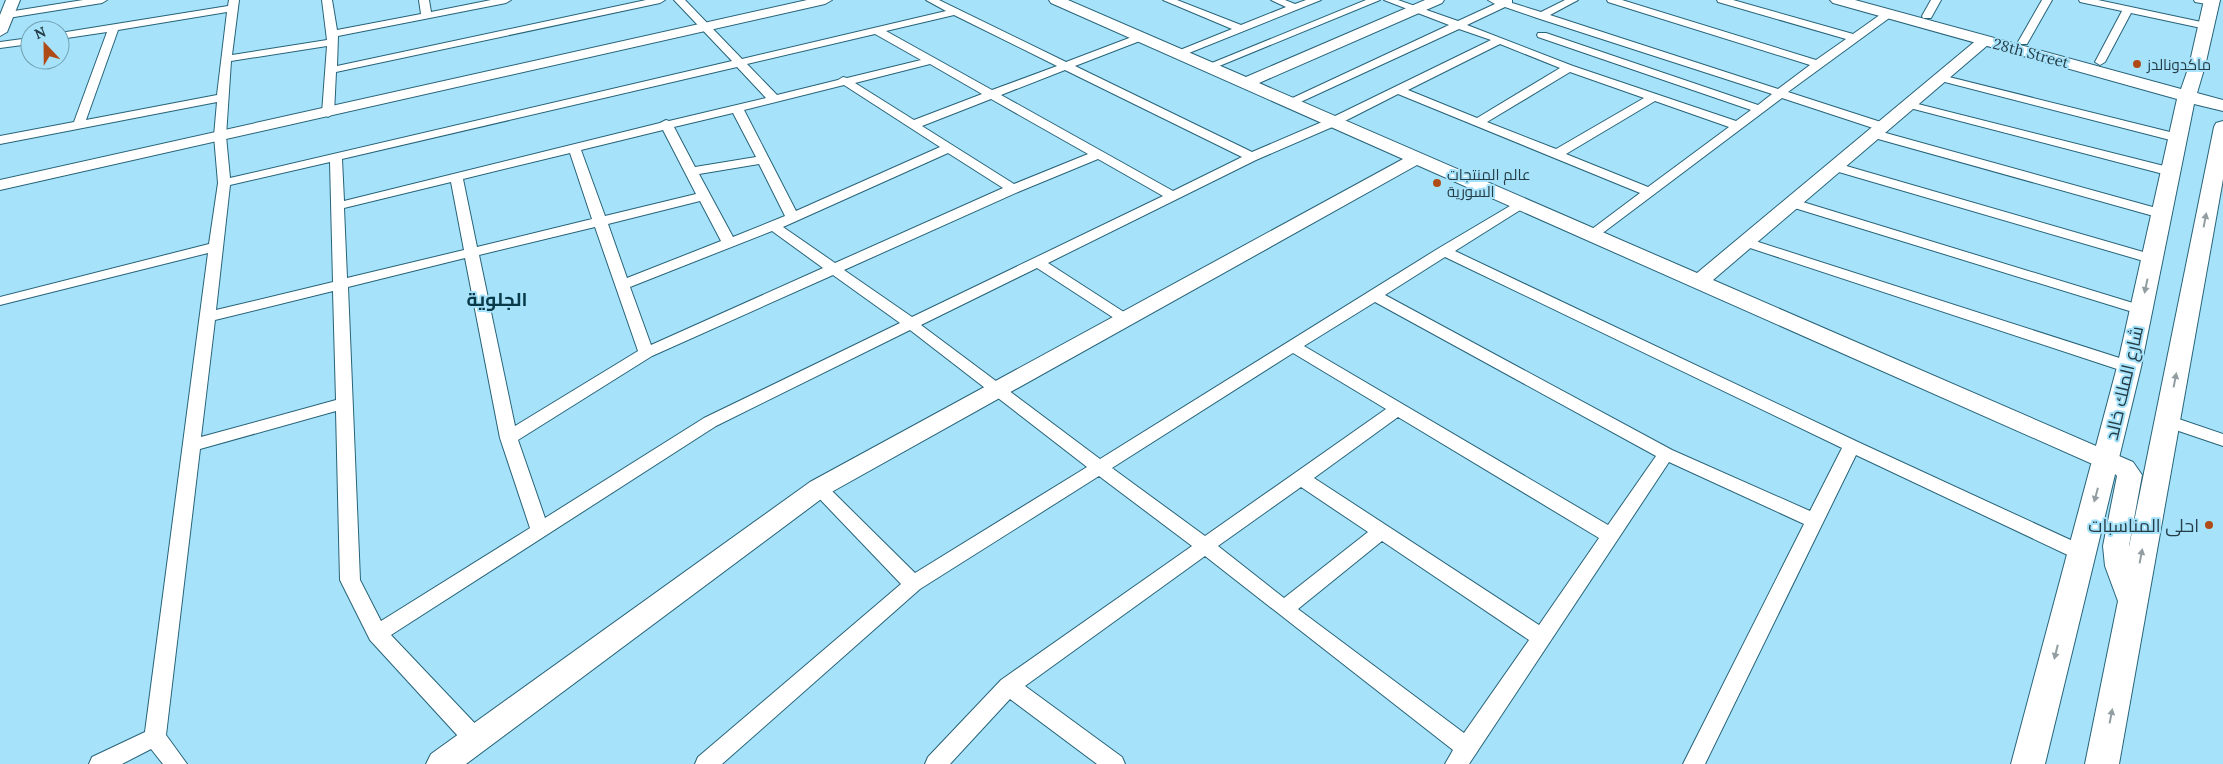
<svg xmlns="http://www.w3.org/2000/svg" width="2223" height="764" font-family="Lora,Cairo,serif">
  <rect width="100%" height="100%" fill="#a6e3fb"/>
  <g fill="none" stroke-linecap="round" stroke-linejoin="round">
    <g stroke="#276378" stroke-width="2">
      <g id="street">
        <path d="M 83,0 L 107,0 L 102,3 L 8,18 L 3,15 L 8,12 Z"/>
        <path d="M 229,0 L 239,0 L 232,55 L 327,40 L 322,0 L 332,0 L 337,30 L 421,14 L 419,0 L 429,0 L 431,12 L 491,0 L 511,0 L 506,3 L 338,36 L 337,66 L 646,0 L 665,0 L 660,3 L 336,72 L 334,113 L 328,117 L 322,113 L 327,46 L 231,61 L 226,136 L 230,178 L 732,61 L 674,0 L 685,0 L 742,59 L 946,11 L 926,0 L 939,0 L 1066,62 L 1137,35 L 1145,35 L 1145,39 L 1075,66 L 1252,152 L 1329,119 L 1491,40 L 1459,29 L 1294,105 L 1286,105 L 1284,103 L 1286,101 L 1449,25 L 1384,0 L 1398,0 L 1458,21 L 1495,4 L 1488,0 L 1512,0 L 1512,3 L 1541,12 L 1565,0 L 1578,0 L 1550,15 L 1778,89 L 1810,65 L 1608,2 L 1607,0 L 1622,0 L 1816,60 L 1846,39 L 1718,2 L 1717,0 L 1733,0 L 1853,34 L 1884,12 L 1892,12 L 1892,16 L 1788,92 L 1887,124 L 1889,127 L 1887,130 L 1879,130 L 1782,98 L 1596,238 L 1591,239 L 1584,235 L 1640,193 L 1398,94 L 1337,125 L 1256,160 L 1048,263 L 1130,316 L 1133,319 L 1130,322 L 1120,322 L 1037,268 L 921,325 L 1100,459 L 1439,248 L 1520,200 L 1527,204 L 1525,207 L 1455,251 L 1858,442 L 2088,548 L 2091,553 L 2088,558 L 2081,560 L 2074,558 L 1856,455 L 1705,764 L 1683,764 L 1804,524 L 1669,462 L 1469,764 L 1445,764 L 1453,750 L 1205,556 L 1025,686 L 1122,757 L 1125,764 L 1097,764 L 1010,699 L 950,764 L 925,764 L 928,757 L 1001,680 L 1192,546 L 1099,476 L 920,589 L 722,764 L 695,764 L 698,757 L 901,584 L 813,492 L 810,488 L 813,484 L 819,482 L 825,484 L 915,573 L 1087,467 L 910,330 L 716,426 L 391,635 L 484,733 L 487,740 L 484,747 L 476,750 L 468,747 L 370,640 L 340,580 L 336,411 L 200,449 L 166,735 L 187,764 L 163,764 L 151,749 L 122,764 L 89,764 L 92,757 L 145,732 L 208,253 L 0,305 L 0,297 L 209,244 L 218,183 L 214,136 L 217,102 L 0,144 L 0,136 L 74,122 L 107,32 L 60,39 L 60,33 L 228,6 ZM 1505,7 L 1537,18 L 1772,94 L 1758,105 L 1546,33 L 1538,33 L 1537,35 L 1538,37 L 1751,110 L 1736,121 L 1573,66 L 1467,25 ZM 227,12 L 217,95 L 86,120 L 118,30 ZM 954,15 L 1057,66 L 992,90 L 886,31 ZM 875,34 L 921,60 L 847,78 L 843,77 L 838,80 L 777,95 L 747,64 ZM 1500,44 L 1560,68 L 1477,118 L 1408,90 ZM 930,64 L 982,94 L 914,120 L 855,83 ZM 737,67 L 766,98 L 669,121 L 666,120 L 660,123 L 344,201 L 342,159 ZM 1065,70 L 1242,157 L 1173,191 L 1001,95 ZM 1570,72 L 1644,98 L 1556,149 L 1487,122 ZM 844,85 L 940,147 L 796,211 L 744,110 ZM 991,99 L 1088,154 L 1014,184 L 922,126 ZM 1655,101 L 1729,127 L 1648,187 L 1566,154 ZM 733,113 L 756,157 L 695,167 L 674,127 ZM 663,130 L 696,194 L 605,216 L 581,150 ZM 570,153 L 592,219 L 477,247 L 463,179 ZM 948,153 L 1003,188 L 835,263 L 783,227 ZM 1098,159 L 1163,196 L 912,317 L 844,270 L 1018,192 ZM 330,162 L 333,282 L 216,310 L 230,185 ZM 759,164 L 785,216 L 733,237 L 699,174 ZM 451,182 L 464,250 L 347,278 L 344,208 ZM 700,201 L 721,241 L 627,278 L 608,224 ZM 595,227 L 638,351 L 515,426 L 479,255 ZM 772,231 L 823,268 L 651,345 L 630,287 ZM 1445,257 L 1842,448 L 1810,511 L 1672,450 L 1385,295 ZM 465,258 L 500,438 L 530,528 L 381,621 L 360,580 L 348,287 ZM 833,275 L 900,323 L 704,418 L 545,518 L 518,440 L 652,356 ZM 333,291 L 336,400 L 201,437 L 215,320 ZM 1375,302 L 1656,456 L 1608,525 L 1304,346 ZM 1293,353 L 1386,409 L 1205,536 L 1112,468 ZM 1398,417 L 1599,538 L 1539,625 L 1314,478 ZM 1301,487 L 1368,532 L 1284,598 L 1218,546 ZM 1382,541 L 1529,640 L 1464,733 L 1298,609 Z"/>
        <path d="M 1163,0 L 1177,0 L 1241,25 L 1286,7 L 1271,0 L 1285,0 L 1295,4 L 1306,0 L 1321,0 L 1179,57 L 1174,54 L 1175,52 L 1232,29 Z"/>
        <path d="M 1366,0 L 1380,0 L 1212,69 L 1208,70 L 1202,67 Z"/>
        <path d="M 1931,0 L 1941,0 L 1931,18 L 1923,18 L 1922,16 Z"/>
        <path d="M 2042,0 L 2052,0 L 2027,44 L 2019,44 L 2018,42 Z"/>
        <path d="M 2079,0 L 2098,0 L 2206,23 L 2211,26 L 2206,29 L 2131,13 L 2105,62 L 2100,65 L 2095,62 L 2122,11 L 2080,2 Z"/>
        <path d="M 2194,0 L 2216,0 L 2217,2 L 2212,5 L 2195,2 Z"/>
        <path d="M 30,38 L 30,44 L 0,48 L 0,42 Z"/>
        <path d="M 1941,75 L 2182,135 L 2184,138 L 2178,142 L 1937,80 L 1935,78 L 1937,76 Z"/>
        <path d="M 1910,102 L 2176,169 L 2177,172 L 2171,176 L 1906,107 L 1904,105 L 1906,103 Z"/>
        <path d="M 1875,130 L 2167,211 L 2169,214 L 2167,217 L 2157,217 L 1871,137 L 1869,134 Z"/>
        <path d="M 1836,163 L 2157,256 L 2159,259 L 2157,262 L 2147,262 L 1832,170 L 1830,167 L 1832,164 Z"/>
        <path d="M 1793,199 L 2146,307 L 2149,310 L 2146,313 L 2136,313 L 1788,206 L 1786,203 Z"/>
        <path d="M 1746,238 L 2135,363 L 2137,367 L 2135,371 L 2123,371 L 1741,245 L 1739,242 Z"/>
        <path d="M 2167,415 L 2223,434 L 2223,446 L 2161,425 L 2159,421 L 2161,417 Z"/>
      </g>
    </g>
    <g stroke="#276378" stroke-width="2">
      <g id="secondary">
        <path d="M 6,0 L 20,0 L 7,32 L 0,36 L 0,15 Z"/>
        <path d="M 807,0 L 832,0 L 825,4 L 0,190 L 0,180 Z"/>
        <path d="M 1049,0 L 1068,0 L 1246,77 L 1425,0 L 1444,0 L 1442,3 L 1259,83 L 1697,273 L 1979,38 L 1989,38 L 1991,41 L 1989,44 L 1713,280 L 2133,462 L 2142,475 L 2129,546 L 2131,566 L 2146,604 L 2142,612 L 2132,615 L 2122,612 L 2105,566 L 2103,546 L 2117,476 L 2115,474 L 1417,165 L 828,494 L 466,764 L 426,764 L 431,754 L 810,482 L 1403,159 L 1051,3 Z"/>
      </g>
    </g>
    <g stroke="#276378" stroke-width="2">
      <g id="primary">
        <path d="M 1830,0 L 1855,0 L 2181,89 L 2189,66 L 2204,0 L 2220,0 L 2205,66 L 2197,93 L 2223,100 L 2223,111 L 2194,104 L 2141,367 L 2045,764 L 2011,764 L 2117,367 L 2177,99 L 1833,3 Z"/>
        <path d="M 2223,121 L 2223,179 L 2119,764 L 2085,764 L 2214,127 L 2216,123 Z"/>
      </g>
    </g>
    <use href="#street" fill="#fff" fill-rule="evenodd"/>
    <use href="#secondary" fill="#fff" fill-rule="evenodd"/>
    <use href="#primary" fill="#fff" fill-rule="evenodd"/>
  </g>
  <defs><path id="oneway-solid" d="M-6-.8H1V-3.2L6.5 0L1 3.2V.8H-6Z" transform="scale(1.25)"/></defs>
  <g fill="#929ea2">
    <use href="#oneway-solid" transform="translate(2205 220) rotate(-79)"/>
    <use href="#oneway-solid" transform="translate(2146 286) rotate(102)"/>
    <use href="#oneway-solid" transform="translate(2175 380) rotate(-79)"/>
    <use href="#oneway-solid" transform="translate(2096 495) rotate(105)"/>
    <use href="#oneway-solid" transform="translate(2141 556) rotate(-79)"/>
    <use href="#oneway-solid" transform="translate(2056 652) rotate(104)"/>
    <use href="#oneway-solid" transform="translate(2111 716) rotate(-79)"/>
  </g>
  <g fill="#af4b17" stroke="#a6e3fb" stroke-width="2">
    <circle cx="2137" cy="64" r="5"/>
    <circle cx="1437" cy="183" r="5"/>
    <circle cx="2209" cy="525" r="5"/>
  </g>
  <g text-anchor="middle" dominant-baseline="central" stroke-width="4" stroke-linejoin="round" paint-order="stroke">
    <g font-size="15" fill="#243d46" stroke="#a6e3fb">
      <text transform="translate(2031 53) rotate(15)">28th Street</text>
    </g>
    <g font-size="15" fill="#243d46" stroke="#a6e3fb" text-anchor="start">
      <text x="2147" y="64">ماكدونالدز</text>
      <text x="1447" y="174">عالم المنتجات<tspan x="1447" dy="17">السورية</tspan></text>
    </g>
    <g font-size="18" fill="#243d46" stroke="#a6e3fb">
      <text transform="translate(2124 383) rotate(-77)">شارع الملك خالد</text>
    </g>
    <g font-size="18" fill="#243d46" stroke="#a6e3fb" text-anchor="end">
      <text x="2199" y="525">احلى المناسبات</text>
    </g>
    <g font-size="19" font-weight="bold" fill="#093a49" stroke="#a6e3fb">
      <text x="497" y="299">الجلوية</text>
    </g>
  </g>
  <g transform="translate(45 45) rotate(338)"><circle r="24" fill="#a6e3fb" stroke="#72a1b3"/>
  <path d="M0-4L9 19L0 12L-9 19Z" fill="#af4b17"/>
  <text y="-8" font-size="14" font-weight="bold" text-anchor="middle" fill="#243d46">N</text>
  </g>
</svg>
